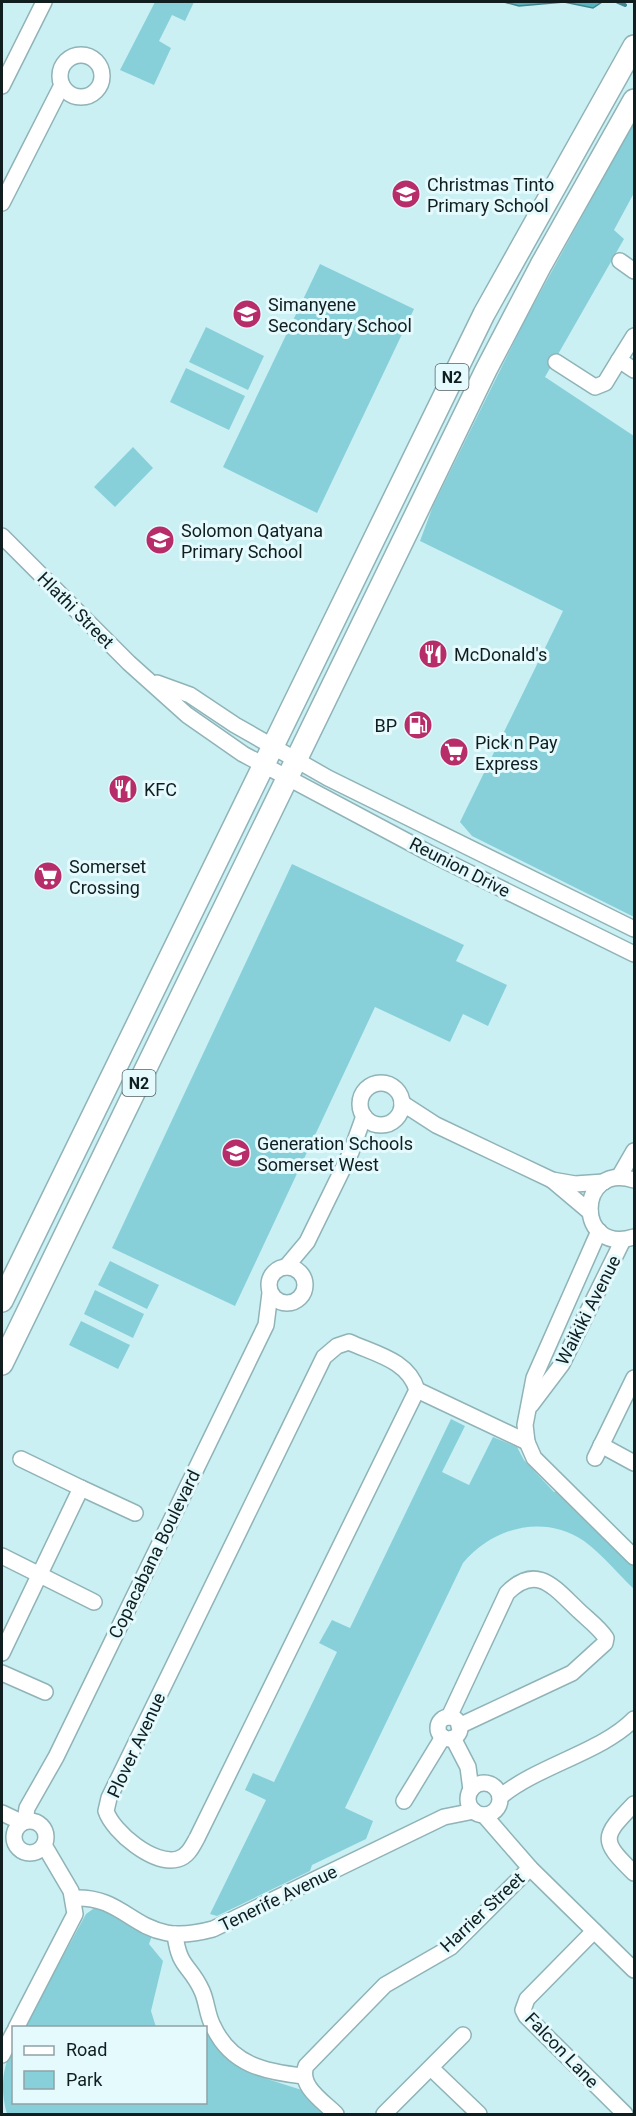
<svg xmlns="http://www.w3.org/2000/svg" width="636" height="2116" font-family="Roboto,sans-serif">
  <rect width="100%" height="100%" fill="#cbf0f4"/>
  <g fill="#88d0d9">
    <path d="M 155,2 L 194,2 L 185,21 L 172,15 L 159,41 L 171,48 L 154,85 L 120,70 Z"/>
    <path d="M 634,122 L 634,193 L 614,230 L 624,239 L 545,377 L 634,436 L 634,917 L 472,836 L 460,822 L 563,611 L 420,541 L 433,506 L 525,320 Z"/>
    <path d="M 320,264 L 414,309 L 317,513 L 223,467 Z"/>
    <path d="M 206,327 L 264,356 L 248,390 L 189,362 Z"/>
    <path d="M 186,368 L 245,396 L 229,430 L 170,402 Z"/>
    <path d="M 133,447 L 153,468 L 115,507 L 94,487 Z"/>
    <path d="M 292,864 L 464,945 L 456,961 L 507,985 L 488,1026 L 463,1014 L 450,1042 L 375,1007 L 235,1306 L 112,1248 Z"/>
    <path d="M 110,1261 L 159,1285 L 147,1309 L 98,1285 Z"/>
    <path d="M 95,1290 L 144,1314 L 133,1338 L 84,1314 Z"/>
    <path d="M 81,1321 L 130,1345 L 118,1369 L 69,1345 Z"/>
    <path d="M 451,1419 L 465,1426 L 442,1472 L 469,1485 L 493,1437 L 517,1447 L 524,1460 L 554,1492 L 558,1491 L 634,1566 L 634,1589 C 618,1574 602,1554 584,1541 C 543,1513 492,1528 463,1563 L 345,1808 L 373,1821 L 366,1839 L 312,1865 L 310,1871 L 217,1916 L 210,1914 L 266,1800 L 245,1790 L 253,1773 L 274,1782 L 337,1652 L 319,1643 L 332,1620 L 350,1628 Z"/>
    <path d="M 102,1907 L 152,1936 L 149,1944 L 163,1961 L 151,2011 L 156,2027 L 24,2028 L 86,1914 L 93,1909 Z"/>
    <path d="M 205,2025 L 232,2061 L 261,2077 L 305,2091 L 329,2114 L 7,2114 C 0,2091 2,2068 13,2046 L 14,2102 L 206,2102 L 206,2028 L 199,2027 Z"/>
  </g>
  <path fill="#53b4c0" stroke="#3f8790" stroke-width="1.5" d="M 504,2 L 602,2 L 593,8 L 564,2 L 519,6 Z"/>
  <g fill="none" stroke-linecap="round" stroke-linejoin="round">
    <path stroke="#3f8790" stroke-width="4" d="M 618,2 L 625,5"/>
    <g stroke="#8fb3b7" stroke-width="18">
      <g id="minor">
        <circle cx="81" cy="76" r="21"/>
        <path d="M 2,86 L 44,2"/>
        <path d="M 2,203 L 62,85"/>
        <path d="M 620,261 L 634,271"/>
        <path d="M 634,336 L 619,360 L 634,370"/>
        <path d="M 556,362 L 595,387 L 605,383 L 619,360"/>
        <path d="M 2,536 L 129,663 L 187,715 L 243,754 L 429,853 L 634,954"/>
        <path d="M 157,683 L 190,695 L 235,725 L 328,778 L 634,929"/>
        <circle cx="381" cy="1104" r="21"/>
        <path d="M 402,1103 L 436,1125 L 552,1180 L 575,1184 L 604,1182"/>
        <path d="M 619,1177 L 634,1151"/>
        <path d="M 552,1180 L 590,1212"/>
        <path d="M 634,1180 C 576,1161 575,1256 634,1237"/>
        <path d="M 599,1231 L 534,1378 L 525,1425 L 527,1442 L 534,1458 L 634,1557"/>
        <circle cx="287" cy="1285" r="18"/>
        <path d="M 286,1267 L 307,1242 L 351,1152 L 364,1116"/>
        <path d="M 349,1342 C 375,1354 408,1360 417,1390 L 197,1838 C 192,1847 188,1856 178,1859 C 154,1866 113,1832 106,1811 L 109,1798 L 324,1357 L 337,1346 Z"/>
        <path d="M 417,1390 L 527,1442"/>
        <path d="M 531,1405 L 562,1364 L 623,1240"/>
        <path d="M 601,1445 L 634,1463"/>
        <path d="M 595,1458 L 634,1378"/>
        <path d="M 21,1459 L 81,1488"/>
        <path d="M 2,1556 L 94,1602"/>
        <path d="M 2,1653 L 81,1488 L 135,1513"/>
        <path d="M 2,1673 L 45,1692"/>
        <path d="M 449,1717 L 507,1593 C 536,1564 553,1586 576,1608 C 586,1618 599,1627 606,1638 L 605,1643 L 572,1673 L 459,1726"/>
        <circle cx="449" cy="1728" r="11"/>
        <path d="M 453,1738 L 468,1767 L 471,1790"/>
        <circle cx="484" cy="1799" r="16"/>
        <path d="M 500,1797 C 539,1765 602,1752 634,1719"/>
        <path d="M 404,1801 L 443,1737"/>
        <path d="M 634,1804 C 602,1837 600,1840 634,1873"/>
        <path d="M 2,1813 L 21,1822"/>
        <path d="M 484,1815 L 530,1868 L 634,1970"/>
        <circle cx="30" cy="1837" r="16"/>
        <path d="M 25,1821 L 27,1808 L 56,1757 L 266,1325 L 270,1293"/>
        <path d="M 74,1898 C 118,1896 130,1926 167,1933 C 183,1936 198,1933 213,1929 L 444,1817 L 474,1811"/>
        <path d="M 594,1931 L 527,1999 L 523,2010 L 526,2016 L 625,2114"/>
        <path d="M 175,1934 C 179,1969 190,1964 202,1991 C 207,2002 207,2015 213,2026 C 231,2065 265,2072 304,2076"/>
        <path d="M 16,2028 L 75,1914 L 71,1891 L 44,1845"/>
        <path d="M 2,2055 L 14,2032"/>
        <path d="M 431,2068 L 479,2114"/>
        <path d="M 336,2114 C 324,2102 298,2086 306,2066 L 385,1985 L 451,1947 L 530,1868"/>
        <path d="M 384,2114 L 463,2035"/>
      </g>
    </g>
    <g stroke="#8fb3b7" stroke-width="24">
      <g id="highway">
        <path d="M 2,1301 L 484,314 L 634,46"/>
        <path d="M 2,1364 L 486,370 L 541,265 L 634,100"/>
      </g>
    </g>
    <use href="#minor" stroke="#fff" stroke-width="15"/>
    <use href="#highway" stroke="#fff" stroke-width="21"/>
  </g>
  <defs>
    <g id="school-disc" transform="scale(1.5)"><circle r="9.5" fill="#b62d69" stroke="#e4fafd"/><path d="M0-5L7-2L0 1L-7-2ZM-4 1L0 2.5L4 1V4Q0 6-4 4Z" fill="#fff"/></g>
    <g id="restaurant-disc" transform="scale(1.5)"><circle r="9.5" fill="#b62d69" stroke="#e4fafd"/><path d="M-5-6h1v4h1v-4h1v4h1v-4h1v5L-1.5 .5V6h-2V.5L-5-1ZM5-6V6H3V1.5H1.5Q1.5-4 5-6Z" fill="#fff"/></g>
    <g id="fuel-disc" transform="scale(1.5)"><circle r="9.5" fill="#b62d69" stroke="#e4fafd"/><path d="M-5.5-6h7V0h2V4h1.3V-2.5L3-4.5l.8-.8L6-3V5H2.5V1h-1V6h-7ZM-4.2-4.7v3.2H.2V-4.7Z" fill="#fff"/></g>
    <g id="supermarket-disc" transform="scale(1.5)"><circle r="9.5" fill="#b62d69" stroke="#e4fafd"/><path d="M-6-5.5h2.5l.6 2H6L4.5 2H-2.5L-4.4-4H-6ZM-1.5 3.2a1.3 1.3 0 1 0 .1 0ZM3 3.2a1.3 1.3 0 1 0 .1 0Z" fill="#fff"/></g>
  </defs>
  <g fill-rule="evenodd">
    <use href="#school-disc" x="406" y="194"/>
    <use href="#school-disc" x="247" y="314"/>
    <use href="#school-disc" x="160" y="540"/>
    <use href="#restaurant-disc" x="433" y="654"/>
    <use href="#fuel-disc" x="418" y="725"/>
    <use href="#supermarket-disc" x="454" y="752"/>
    <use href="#restaurant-disc" x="123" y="789"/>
    <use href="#supermarket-disc" x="48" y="876"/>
    <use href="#school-disc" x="236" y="1153"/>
  </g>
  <g text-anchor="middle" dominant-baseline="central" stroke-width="6" stroke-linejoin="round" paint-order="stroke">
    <g fill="#e4fafd" stroke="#506062" stroke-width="1.5">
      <rect x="435.5" y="364" width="33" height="26" rx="4.5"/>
      <rect x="122.5" y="1070" width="33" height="26" rx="4.5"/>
    </g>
    <g font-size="16" font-weight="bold" fill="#101e20">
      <text x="452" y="377">N2</text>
      <text x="139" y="1083">N2</text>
    </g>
    <g font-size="18" fill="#101e20" stroke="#e4fafd" text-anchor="start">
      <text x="427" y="184">Christmas Tinto<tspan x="427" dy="21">Primary School</tspan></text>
      <text x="268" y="304">Simanyene<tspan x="268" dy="21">Secondary School</tspan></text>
      <text x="181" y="530">Solomon Qatyana<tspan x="181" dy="21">Primary School</tspan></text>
      <text x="454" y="654">McDonald's</text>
      <text x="397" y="725" text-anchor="end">BP</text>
      <text x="475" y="742">Pick n Pay<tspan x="475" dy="21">Express</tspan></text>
      <text x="144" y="789">KFC</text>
      <text x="69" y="866">Somerset<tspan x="69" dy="21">Crossing</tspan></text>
      <text x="257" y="1143">Generation Schools<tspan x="257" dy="21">Somerset West</tspan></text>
    </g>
    <g font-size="18" fill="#101e20" stroke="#e4fafd">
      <text transform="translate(76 610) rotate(45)">Hlathi Street</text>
      <text transform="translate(460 867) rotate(27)">Reunion Drive</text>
      <text transform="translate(588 1310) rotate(-63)">Waikiki Avenue</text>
      <text transform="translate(154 1554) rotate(-64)">Copacabana Boulevard</text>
      <text transform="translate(136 1745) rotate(-65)">Plover Avenue</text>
      <text transform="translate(278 1898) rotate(-26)">Tenerife Avenue</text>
      <text transform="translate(482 1912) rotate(-43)">Harrier Street</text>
      <text transform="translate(562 2050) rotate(46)">Falcon Lane</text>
    </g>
  </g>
  <rect width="636" height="2116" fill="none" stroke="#101e20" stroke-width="6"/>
  <rect x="12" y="2026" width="195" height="78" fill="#e4fafd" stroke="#8fa2a5" stroke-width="1.5"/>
  <rect x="24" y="2046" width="30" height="9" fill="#ffffff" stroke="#8fa2a5" stroke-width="1.5"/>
  <text x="66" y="2056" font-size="18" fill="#101e20">Road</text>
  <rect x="24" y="2071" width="30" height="18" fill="#88d0d9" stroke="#8fa2a5" stroke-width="1.5"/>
  <text x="66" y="2086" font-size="18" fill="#101e20">Park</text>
</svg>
